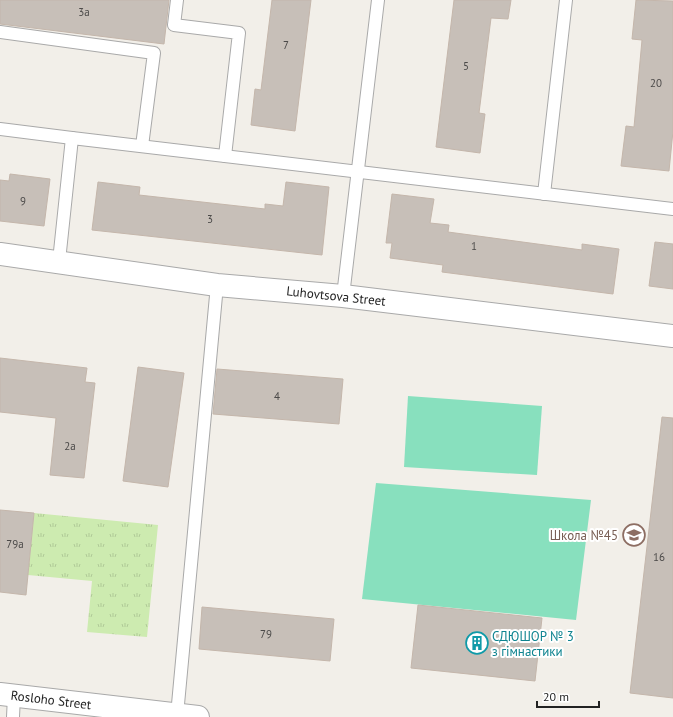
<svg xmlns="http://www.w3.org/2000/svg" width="673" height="717" font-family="'PT Sans',sans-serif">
  <defs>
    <pattern id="grass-tufts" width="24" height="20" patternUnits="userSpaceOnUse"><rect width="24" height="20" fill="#cdebb0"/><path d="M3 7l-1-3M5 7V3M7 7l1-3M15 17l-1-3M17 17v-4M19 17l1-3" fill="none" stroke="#b0c997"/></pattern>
  </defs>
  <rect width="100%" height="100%" fill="#f2efe9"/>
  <path fill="url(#grass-tufts)" d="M 34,513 L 158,525 L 147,637 L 87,632 L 92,581 L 28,575 Z"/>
  <g fill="#88e0be">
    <path d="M 408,396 L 542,406 L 537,475 L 404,467 Z"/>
    <path d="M 376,483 L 591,500 L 576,620 L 362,599 Z"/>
  </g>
  <g fill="#c7bfb8" stroke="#c4b6ab">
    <path d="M 0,0 L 169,0 L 164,44 L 0,24 Z"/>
    <path d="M 272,0 L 311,0 L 295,131 L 251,125 L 255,89 L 261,90 Z"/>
    <path d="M 454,0 L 511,0 L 508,19 L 491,18 L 479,113 L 485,114 L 480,153 L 436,147 Z"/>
    <path d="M 636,0 L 673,1 L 673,131 L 669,171 L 621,166 L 626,126 L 634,127 L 642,40 L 632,39 Z"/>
    <path d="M 10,174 L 50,179 L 44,226 L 0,221 L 0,180 L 9,181 Z"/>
    <path d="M 98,182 L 140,187 L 139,195 L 265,209 L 265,204 L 283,206 L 286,182 L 329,187 L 322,255 L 92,230 Z"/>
    <path d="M 392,194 L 434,199 L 430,223 L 449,225 L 448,232 L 582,250 L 582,244 L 619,249 L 613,294 L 442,272 L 443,265 L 390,258 L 392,243 L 386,243 Z"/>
    <path d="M 655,242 L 673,244 L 673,289 L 649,286 Z"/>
    <path d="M 0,358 L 87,368 L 85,382 L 95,383 L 84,478 L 50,475 L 56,418 L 0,412 Z"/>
    <path d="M 138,367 L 184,373 L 168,487 L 123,481 Z"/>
    <path d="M 217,369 L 343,379 L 339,424 L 213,414 Z"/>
    <path d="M 662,417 L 673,418 L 673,698 L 630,693 Z"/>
    <path d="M 0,510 L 34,513 L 26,595 L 0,592 Z"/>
    <path d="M 418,605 L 542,618 L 535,681 L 411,668 Z"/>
    <path d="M 202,607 L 334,619 L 330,661 L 199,649 Z"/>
  </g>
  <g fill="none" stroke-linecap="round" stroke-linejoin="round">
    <g stroke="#a9a9a9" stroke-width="14">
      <g id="service">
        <path d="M 177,0 L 174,25 L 239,33 L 225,156"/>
        <path d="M 0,32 L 154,53 L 142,146"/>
        <path d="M 0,129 L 72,138"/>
        <path d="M 544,194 L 566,0"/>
        <path d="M 59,261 L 72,138 L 673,209"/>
        <path d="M 343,296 L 378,0"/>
        <path d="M 177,715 L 217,285"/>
        <path d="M 13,717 L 14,696"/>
      </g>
    </g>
    <g stroke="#a9a9a9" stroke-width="24">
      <path id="minor" d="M 0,254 L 217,285 L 343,296 L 673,336"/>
    </g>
    <g stroke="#a9a9a9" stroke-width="24">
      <path id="tertiary" d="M 0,694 L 198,717"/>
    </g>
    <use href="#service" stroke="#fff" stroke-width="12"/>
    <use href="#minor" stroke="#fff" stroke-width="22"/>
    <use href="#tertiary" stroke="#fff" stroke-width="22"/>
  </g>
  <defs>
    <g id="school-ring" transform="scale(1.15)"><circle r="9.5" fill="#fff" stroke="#8d6e63" stroke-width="1.5"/><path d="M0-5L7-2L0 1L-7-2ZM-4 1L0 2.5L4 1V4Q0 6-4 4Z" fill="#8d6e63"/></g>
    <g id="building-ring" transform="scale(1.15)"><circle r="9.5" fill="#fff" stroke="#0f9aa8" stroke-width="1.5"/><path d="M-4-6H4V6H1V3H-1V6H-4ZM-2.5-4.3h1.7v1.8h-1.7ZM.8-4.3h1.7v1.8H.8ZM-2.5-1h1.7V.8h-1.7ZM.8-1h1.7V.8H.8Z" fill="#0f9aa8"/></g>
  </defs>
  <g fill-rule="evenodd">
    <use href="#school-ring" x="634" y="535"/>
    <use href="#building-ring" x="477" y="643"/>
  </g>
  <g text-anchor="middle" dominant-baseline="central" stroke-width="4" stroke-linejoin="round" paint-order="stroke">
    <g font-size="11" fill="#4b4948">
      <text x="84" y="12">3а</text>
      <text x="286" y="45">7</text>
      <text x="466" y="66">5</text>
      <text x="656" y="83">20</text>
      <text x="23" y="201">9</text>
      <text x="210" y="219">3</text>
      <text x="474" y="246">1</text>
      <text x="277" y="396">4</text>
      <text x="70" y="446">2а</text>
      <text x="15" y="544">79а</text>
      <text x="659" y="557">16</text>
      <text x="266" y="634">79</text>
    </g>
    <g font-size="13" fill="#222" stroke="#fff">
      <text transform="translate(336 296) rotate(6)">Luhovtsova Street</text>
      <text transform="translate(51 700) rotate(7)">Rosloho Street</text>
    </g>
    <g font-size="13" fill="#785e54" stroke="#fff" text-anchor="end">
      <text x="618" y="535">Школа №45</text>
    </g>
    <g font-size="13" fill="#0d838f" stroke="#fff" text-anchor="start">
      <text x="492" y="636">СДЮШОР № 3<tspan x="492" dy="15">з гімнастики</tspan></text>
    </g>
  </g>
  <path d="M537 701v6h62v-6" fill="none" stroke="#222222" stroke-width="2"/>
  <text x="543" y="701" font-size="12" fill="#222222" stroke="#ffffff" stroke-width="3" paint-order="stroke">20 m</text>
</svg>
